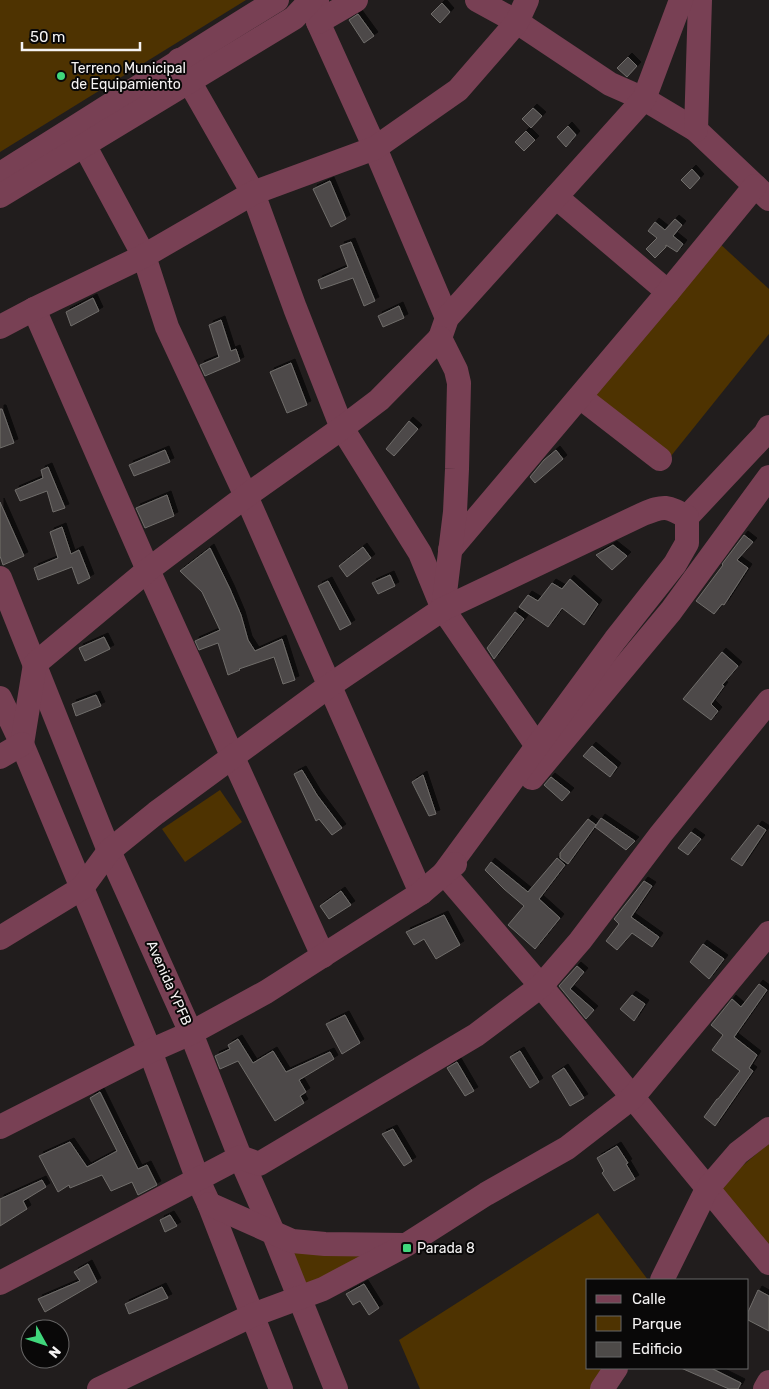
<svg xmlns="http://www.w3.org/2000/svg" width="769" height="1389" font-family="Rubik,sans-serif">
  <defs>
    <filter id="shadow"><feDropShadow dx="4" dy="-4" stdDeviation="0" flood-color="#0009"/></filter>
  </defs>
  <rect width="100%" height="100%" fill="#211d1d"/>
  <g fill="#4e3301">
    <path d="M 0,0 L 246,0 L 0,152 Z"/>
    <path d="M 719,243 L 769,289 L 769,334 L 671,456 L 588,395 Z"/>
    <path d="M 220,790 L 242,822 L 185,862 L 162,829 Z"/>
    <path d="M 769,1143 L 769,1253 L 718,1187 Z"/>
    <path d="M 598,1213 L 648,1280 L 588,1280 L 588,1368 L 607,1368 L 593,1389 L 420,1389 L 399,1340 Z"/>
    <path d="M 284,1251 L 362,1256 L 302,1290 Z"/>
  </g>
  <g fill="#4d4a48" stroke="#706d6b" filter="url(#shadow)">
    <path d="M 442,3 L 450,12 L 440,23 L 431,14 Z"/>
    <path d="M 358,14 L 374,36 L 364,43 L 349,20 Z"/>
    <path d="M 628,57 L 637,66 L 627,77 L 617,68 Z"/>
    <path d="M 533,108 L 542,116 L 531,128 L 522,119 Z"/>
    <path d="M 568,126 L 576,135 L 566,147 L 557,137 Z"/>
    <path d="M 526,131 L 535,140 L 524,151 L 515,142 Z"/>
    <path d="M 692,169 L 700,178 L 690,189 L 681,180 Z"/>
    <path d="M 330,181 L 346,219 L 331,227 L 313,189 Z"/>
    <path d="M 675,219 L 682,225 L 673,236 L 683,244 L 677,252 L 666,245 L 666,247 L 655,258 L 646,249 L 657,238 L 648,231 L 655,222 L 665,230 Z"/>
    <path d="M 351,242 L 375,301 L 364,306 L 353,278 L 321,289 L 318,280 L 348,267 L 340,246 Z"/>
    <path d="M 93,298 L 99,311 L 71,326 L 66,312 Z"/>
    <path d="M 399,306 L 404,318 L 383,327 L 378,316 Z"/>
    <path d="M 221,320 L 231,351 L 236,349 L 240,361 L 205,376 L 200,365 L 219,357 L 209,325 Z"/>
    <path d="M 291,363 L 307,405 L 287,413 L 270,372 Z"/>
    <path d="M 0,409 L 2,409 L 14,443 L 0,448 Z"/>
    <path d="M 409,421 L 418,429 L 394,456 L 386,449 Z"/>
    <path d="M 165,450 L 170,462 L 134,476 L 129,465 Z"/>
    <path d="M 556,450 L 563,459 L 535,483 L 530,477 L 544,460 Z"/>
    <path d="M 48,467 L 65,508 L 53,512 L 47,491 L 20,501 L 15,490 L 43,478 L 41,470 Z"/>
    <path d="M 167,495 L 174,516 L 145,528 L 136,508 Z"/>
    <path d="M 0,502 L 24,556 L 3,565 L 0,556 Z"/>
    <path d="M 62,527 L 71,554 L 79,550 L 90,578 L 78,584 L 72,567 L 38,580 L 34,568 L 58,558 L 50,532 Z"/>
    <path d="M 744,535 L 753,542 L 737,560 L 748,568 L 724,605 L 722,604 L 714,614 L 696,601 L 723,565 L 722,564 Z"/>
    <path d="M 613,545 L 627,556 L 612,570 L 596,555 Z"/>
    <path d="M 363,547 L 371,558 L 347,577 L 339,566 Z"/>
    <path d="M 210,548 L 230,589 L 241,615 L 248,640 L 255,651 L 282,639 L 295,680 L 283,684 L 274,657 L 239,669 L 240,670 L 228,675 L 218,643 L 199,650 L 195,641 L 220,630 L 202,592 L 180,571 Z"/>
    <path d="M 390,575 L 395,586 L 378,594 L 372,583 Z"/>
    <path d="M 570,579 L 598,604 L 584,625 L 562,608 L 548,627 L 519,607 L 528,595 L 538,601 L 552,583 L 562,589 Z"/>
    <path d="M 328,581 L 351,624 L 340,630 L 318,586 Z"/>
    <path d="M 515,612 L 524,619 L 494,659 L 487,648 Z"/>
    <path d="M 104,637 L 110,649 L 85,661 L 79,648 Z"/>
    <path d="M 722,652 L 738,666 L 722,685 L 724,686 L 711,704 L 718,711 L 711,720 L 683,699 Z"/>
    <path d="M 96,695 L 101,706 L 76,716 L 72,704 Z"/>
    <path d="M 592,746 L 617,767 L 610,777 L 583,756 Z"/>
    <path d="M 302,770 L 317,795 L 342,828 L 332,835 L 319,819 L 316,821 L 294,774 Z"/>
    <path d="M 423,775 L 436,814 L 429,816 L 412,782 Z"/>
    <path d="M 551,777 L 570,792 L 562,801 L 544,785 Z"/>
    <path d="M 601,818 L 635,841 L 626,850 L 595,827 Z"/>
    <path d="M 588,819 L 596,825 L 568,864 L 560,858 L 560,853 Z"/>
    <path d="M 758,825 L 766,830 L 742,866 L 731,859 Z"/>
    <path d="M 691,832 L 701,839 L 688,855 L 678,848 Z"/>
    <path d="M 557,858 L 565,865 L 539,899 L 560,918 L 535,949 L 508,925 L 524,906 L 504,889 L 485,870 L 491,862 L 528,892 Z"/>
    <path d="M 644,881 L 652,886 L 631,917 L 659,937 L 652,947 L 632,933 L 617,950 L 606,941 L 619,924 L 614,919 Z"/>
    <path d="M 341,891 L 351,905 L 329,919 L 320,906 Z"/>
    <path d="M 444,915 L 460,945 L 436,959 L 424,939 L 414,945 L 406,932 Z"/>
    <path d="M 703,944 L 724,959 L 709,979 L 690,962 Z"/>
    <path d="M 577,966 L 584,972 L 570,989 L 594,1010 L 586,1019 L 559,986 Z"/>
    <path d="M 759,984 L 767,990 L 734,1037 L 757,1055 L 749,1068 L 753,1071 L 715,1126 L 704,1117 L 717,1099 L 718,1099 L 740,1071 L 712,1050 L 723,1035 L 711,1025 L 732,999 L 741,1007 Z"/>
    <path d="M 632,995 L 645,1004 L 634,1021 L 620,1009 Z"/>
    <path d="M 345,1015 L 360,1043 L 342,1054 L 326,1024 Z"/>
    <path d="M 238,1039 L 253,1063 L 273,1051 L 286,1072 L 330,1052 L 334,1059 L 299,1080 L 306,1092 L 300,1096 L 304,1103 L 275,1121 L 238,1061 L 220,1069 L 215,1056 L 230,1049 L 228,1045 Z"/>
    <path d="M 520,1051 L 539,1082 L 530,1088 L 510,1057 Z"/>
    <path d="M 457,1062 L 474,1091 L 465,1096 L 447,1068 Z"/>
    <path d="M 564,1068 L 584,1098 L 570,1106 L 552,1076 Z"/>
    <path d="M 100,1092 L 138,1169 L 147,1165 L 157,1185 L 138,1195 L 132,1182 L 111,1191 L 102,1175 L 70,1188 L 69,1185 L 58,1192 L 39,1156 L 70,1142 L 87,1167 L 117,1151 L 90,1098 Z"/>
    <path d="M 393,1129 L 412,1161 L 404,1166 L 382,1134 Z"/>
    <path d="M 617,1146 L 628,1163 L 626,1164 L 635,1179 L 614,1191 L 602,1173 L 604,1171 L 597,1158 Z"/>
    <path d="M 42,1180 L 46,1187 L 23,1201 L 27,1209 L 0,1226 L 0,1199 Z"/>
    <path d="M 170,1215 L 177,1226 L 165,1232 L 160,1220 Z"/>
    <path d="M 88,1264 L 97,1282 L 45,1312 L 38,1299 L 80,1281 L 74,1272 Z"/>
    <path d="M 364,1284 L 379,1308 L 369,1315 L 360,1301 L 353,1305 L 346,1294 Z"/>
    <path d="M 162,1287 L 168,1298 L 129,1314 L 125,1304 Z"/>
    <path d="M 758,1290 L 769,1296 L 769,1331 L 748,1320 L 748,1312 Z"/>
    <path d="M 681,1368 L 711,1368 L 741,1383 L 738,1389 L 729,1389 Z"/>
  </g>
  <g fill="none" stroke-linecap="round" stroke-linejoin="round">
    <g stroke="#784054" stroke-width="24">
      <path d="M 317,0 L 318,22 L 375,148 L 447,318"/>
      <path d="M 477,0 L 517,22 L 610,84 L 644,99 L 696,130 L 769,199"/>
      <path d="M 318,22 L 356,0"/>
      <path d="M 179,60 L 189,81 L 253,193 L 295,308 L 342,428 L 420,553 L 443,609 L 537,746"/>
      <path d="M 75,128 L 144,256 L 167,327 L 246,496 L 421,893"/>
      <path d="M 696,130 L 700,0"/>
      <path d="M 0,174 C 93,117 184,57 277,0"/>
      <path d="M 0,196 L 294,18 L 311,0"/>
      <path d="M 556,197 L 668,292"/>
      <path d="M 34,309 L 148,570 L 323,956"/>
      <path d="M 0,327 L 34,309 L 144,256 L 253,193 L 375,148 L 458,90 L 517,22 L 527,0"/>
      <path d="M 440,338 L 447,318 L 644,99 L 681,0"/>
      <path d="M 580,397 L 660,459"/>
      <path d="M 687,517 L 765,434 L 769,427"/>
      <path d="M 450,550 L 668,292 L 755,186"/>
      <path d="M 0,578 L 109,851 L 191,1033 L 240,1157 L 273,1232 L 336,1389"/>
      <path d="M 0,698 L 22,744 L 150,1051 L 198,1180 L 209,1204 L 281,1389"/>
      <path d="M 22,744 L 35,664 L 148,570 L 246,496 L 342,428 L 379,400 L 440,338 L 456,370 L 459,383 L 457,469 L 455,512 L 443,609"/>
      <path d="M 0,757 L 22,744"/>
      <path d="M 532,778 L 671,611 L 769,477"/>
      <path d="M 0,938 L 82,888 L 109,851 L 156,813 L 329,686 L 443,609 L 643,514 C 665,505 667,506 687,517 L 687,543 L 675,564 L 615,640 L 444,873 L 541,986 L 769,1263"/>
      <path d="M 0,1127 L 150,1051 L 191,1033 L 266,992 L 421,893 L 455,864"/>
      <path d="M 209,1204 L 292,1241 L 325,1244 L 404,1245"/>
      <path d="M 662,1280 L 707,1189 L 738,1153 L 769,1129"/>
      <path d="M 0,1283 L 240,1157 L 259,1164 L 476,1035 L 541,986 L 580,941 L 661,834 L 769,701"/>
      <path d="M 99,1389 L 253,1315 L 323,1289 L 406,1245 L 486,1194 L 567,1148 L 633,1097 L 769,933"/>
      <path d="M 602,1389 L 616,1368"/>
      <path d="M 765,1389 L 769,1382"/>
    </g>
  </g>
  <g fill="#40d77c" stroke="#090808" stroke-width="2">
    <circle cx="61" cy="76" r="5"/>
    <rect x="402" y="1243" width="10" height="10" rx="2.5"/>
  </g>
  <g text-anchor="middle" dominant-baseline="central" stroke-width="4" stroke-linejoin="round" paint-order="stroke">
    <g font-size="14" fill="#f5f3f3" stroke="#090808" text-anchor="start">
      <text x="71" y="68">Terreno Municipal<tspan x="71" dy="16">de Equipamiento</tspan></text>
      <text x="417" y="1248">Parada 8</text>
    </g>
    <g font-size="14" fill="#f5f3f3" stroke="#090808">
      <text transform="translate(169 983) rotate(66)">Avenida YPFB</text>
    </g>
  </g>
  <rect x="586" y="1279" width="162" height="90" fill="#090808" stroke="#676666"/>
  <rect x="596" y="1295" width="25" height="8" fill="#784054" stroke="#676666"/>
  <text x="632" y="1304" font-size="15" fill="#f5f3f3">Calle</text>
  <rect x="596" y="1316" width="25" height="15" fill="#4e3301" stroke="#676666"/>
  <text x="632" y="1329" font-size="15" fill="#f5f3f3">Parque</text>
  <rect x="596" y="1342" width="25" height="15" fill="#4d4a48" stroke="#676666"/>
  <text x="632" y="1354" font-size="15" fill="#f5f3f3">Edificio</text>
  <g transform="translate(45 1344) rotate(130)"><circle r="24" fill="#090808" stroke="#676666"/>
  <path d="M0-4L9 19L0 12L-9 19Z" fill="#40d77c"/>
  <text y="-8" font-size="14" font-weight="bold" text-anchor="middle" fill="#f5f3f3">N</text>
  </g>
  <path d="M22 42v8h118v-8" fill="none" stroke="#f5f3f3" stroke-width="2.5"/>
  <text x="30" y="42" font-size="15" fill="#f5f3f3" stroke="#090808" stroke-width="4" paint-order="stroke">50 m</text>
</svg>
